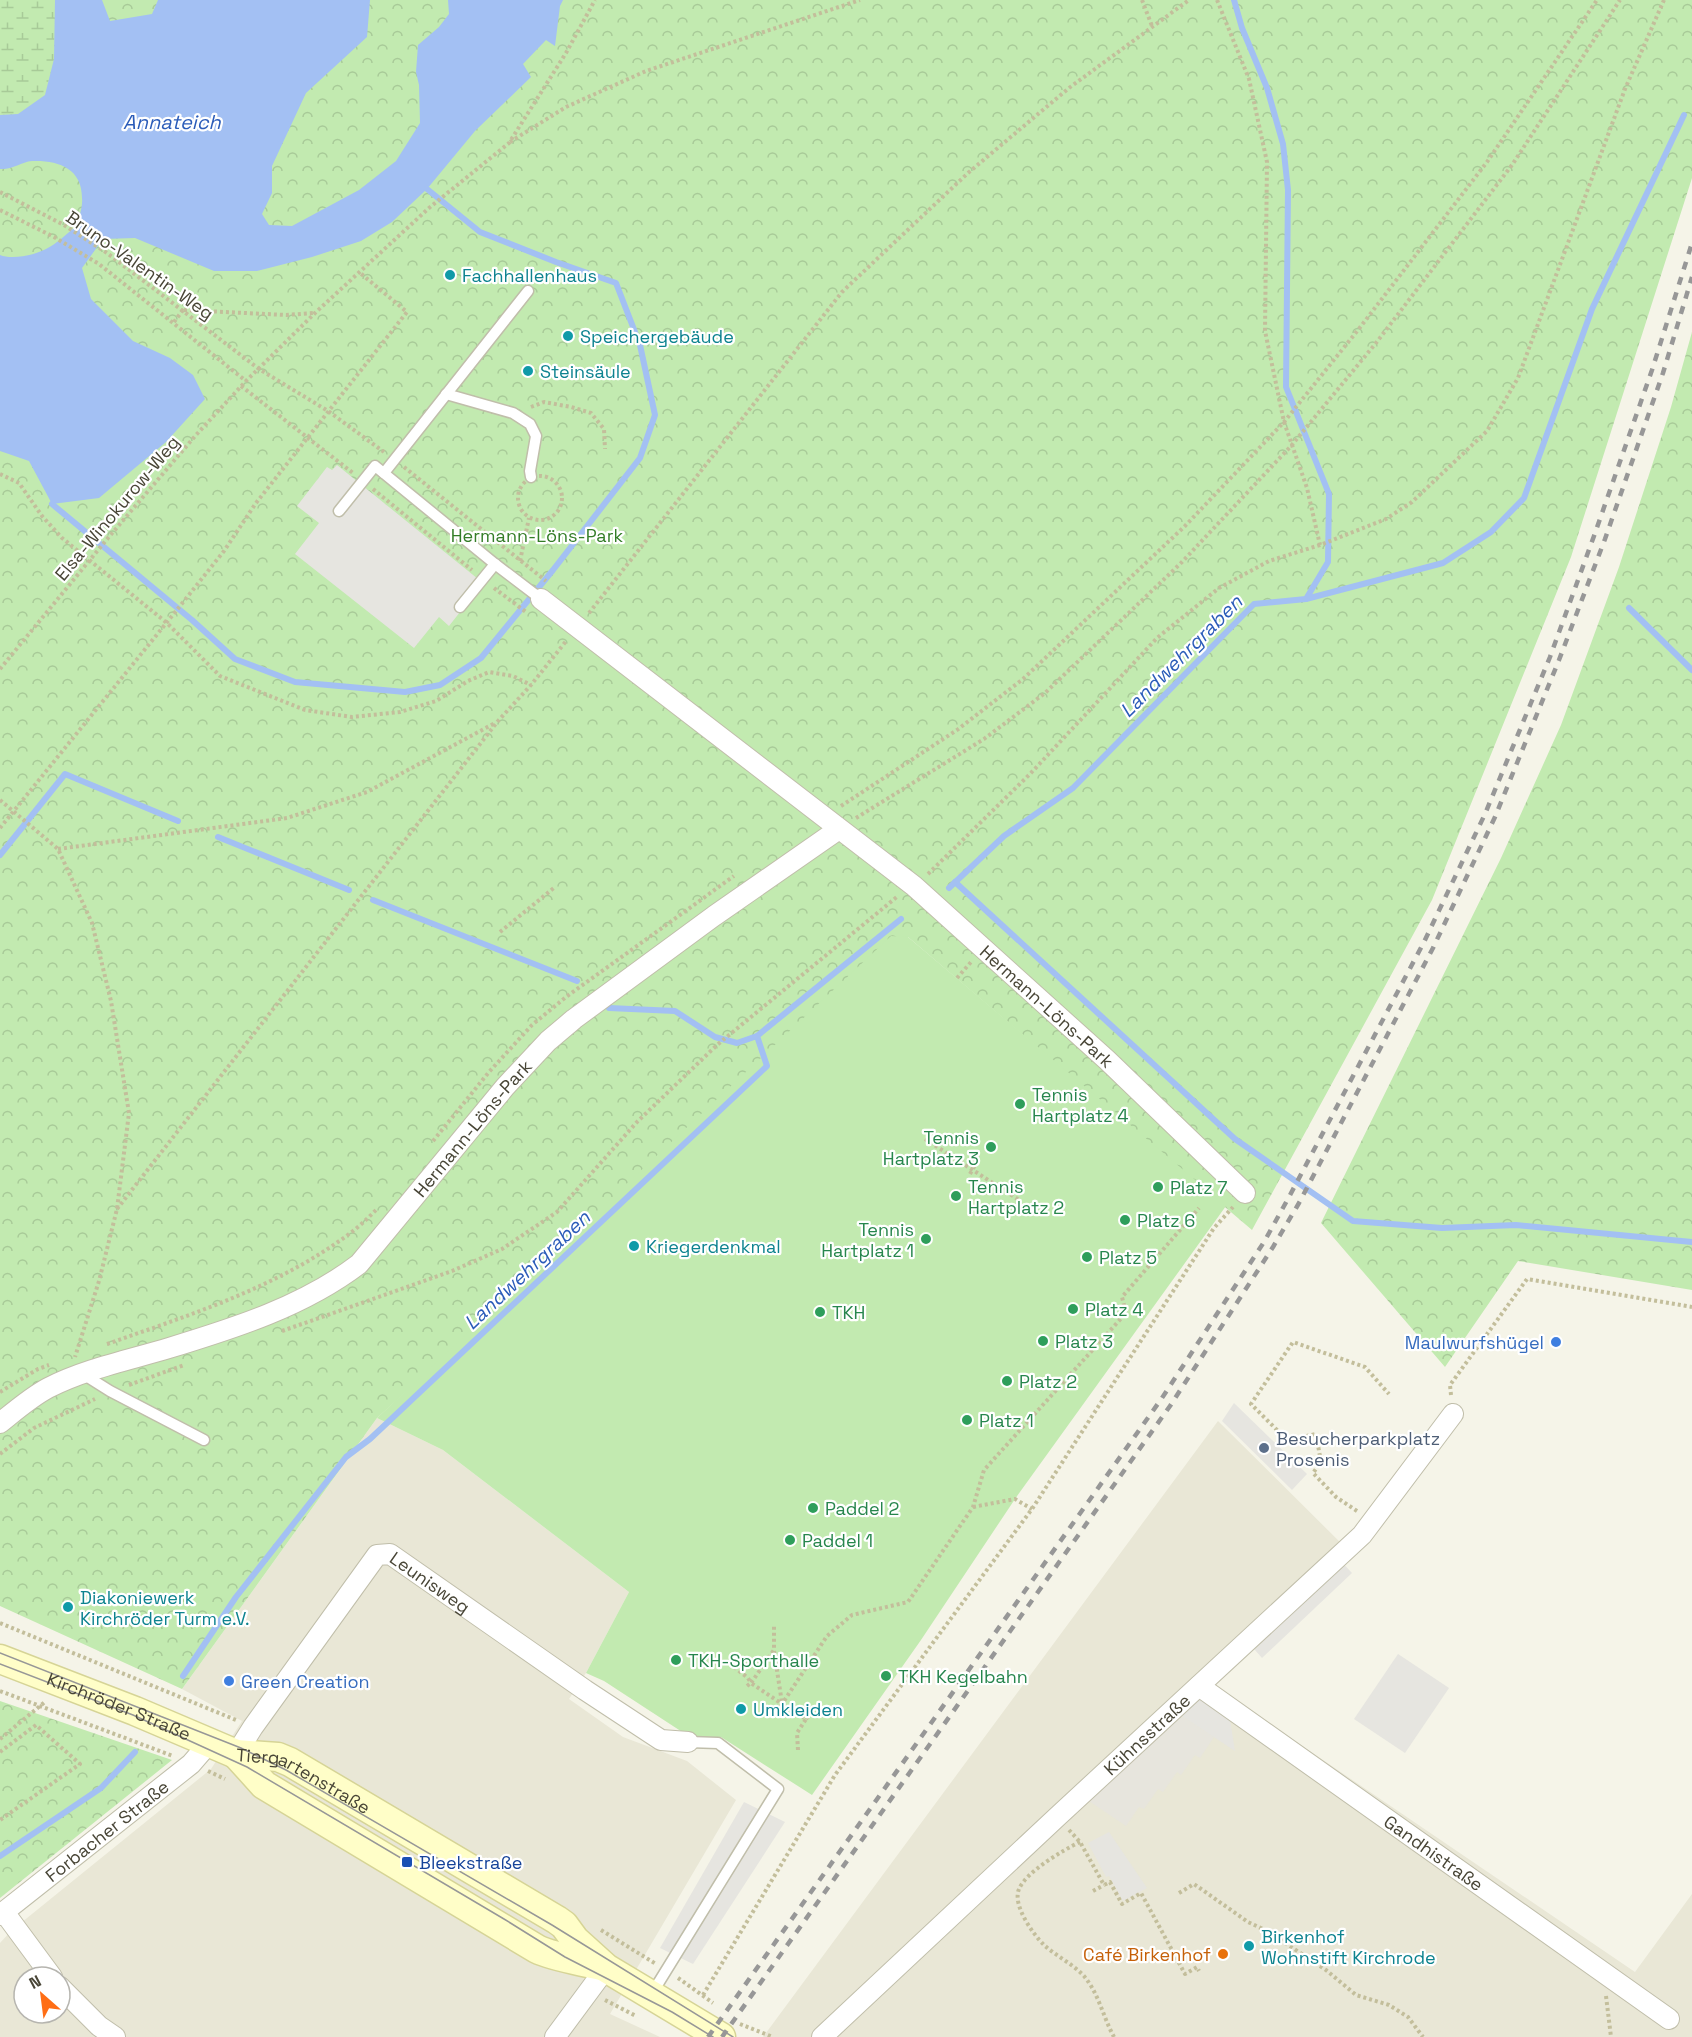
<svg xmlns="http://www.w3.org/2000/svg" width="1692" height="2037" font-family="'Space Grotesk',sans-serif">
  <defs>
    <pattern id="forest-crowns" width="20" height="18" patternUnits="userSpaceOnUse" patternTransform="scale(1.5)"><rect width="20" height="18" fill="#c2eab0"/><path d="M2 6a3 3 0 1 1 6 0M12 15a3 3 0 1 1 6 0" fill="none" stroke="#a8ca98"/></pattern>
    <pattern id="wetland-marsh" width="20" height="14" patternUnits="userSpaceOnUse" patternTransform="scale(1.5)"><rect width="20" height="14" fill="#c2eab0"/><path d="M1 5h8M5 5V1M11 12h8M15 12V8" fill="none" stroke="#a8ca98"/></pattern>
  </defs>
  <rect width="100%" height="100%" fill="#f5f4e8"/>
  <g fill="#e9e7d6" fill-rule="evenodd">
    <path d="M 377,1418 L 443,1450 L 629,1592 L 586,1673 L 569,1699 L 623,1737 L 687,1761 L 736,1800 L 610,2014 L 660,2037 L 0,2037 L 0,1943 L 11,1931 L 211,1769 L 242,1721 L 182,1689 ZM 24,1977 L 60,1977 L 60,2013 L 24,2013 Z"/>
    <path d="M 1218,1421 L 1353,1555 L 1211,1684 L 1635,1972 L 1692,1894 L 1692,2037 L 763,2037 Z"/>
  </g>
  <path fill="#e7e5dd" d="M 1173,1710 L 1214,1737 L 1200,1758 L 1195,1755 L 1181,1775 L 1177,1772 L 1163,1792 L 1158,1789 L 1144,1809 L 1139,1807 L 1126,1826 L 1080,1795 Z"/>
  <g fill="url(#forest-crowns)">
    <path d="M 0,0 L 1692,0 L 1692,178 L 1571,557 L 1432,900 L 1252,1230 L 908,937 L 377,1418 L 182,1689 L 0,1606 Z"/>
    <path d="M 1692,332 L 1692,1290 L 1518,1261 L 1445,1367 L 1321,1223 L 1501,858 L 1561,725 L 1619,567 L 1671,407 Z"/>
    <path d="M 0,1701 L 172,1760 L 0,1898 Z"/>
  </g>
  <path fill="url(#wetland-marsh)" d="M 0,0 L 55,0 L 54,59 L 45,95 L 18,114 L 0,115 Z"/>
  <path fill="#c2eab0" d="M 891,936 L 908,937 L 1226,1206 L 1015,1499 L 921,1640 L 812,1795 L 721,1737 L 696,1741 L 604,1681 L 586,1673 L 629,1592 L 443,1450 L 377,1418 Z"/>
  <g fill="#e6e5e0">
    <path d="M 337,465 L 483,583 L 449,626 L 439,617 L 414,648 L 295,554 L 319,523 L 297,506 L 327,467 L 332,470 Z"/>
    <path d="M 1234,1403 L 1307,1474 L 1292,1490 L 1222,1421 Z"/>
    <path d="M 1338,1558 L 1352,1573 L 1262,1658 L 1247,1641 Z"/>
    <path d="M 1398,1654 L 1449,1688 L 1405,1753 L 1354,1719 Z"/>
    <path d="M 1199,1686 L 1228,1707 L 1235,1751 L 1173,1710 Z"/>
    <path d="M 744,1802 L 785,1822 L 693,1964 L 660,1948 Z"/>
    <path d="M 1109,1832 L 1147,1888 L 1123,1901 L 1109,1876 L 1106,1877 L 1088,1843 Z"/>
  </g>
  <path fill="#a3c0f3" d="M 55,0 L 102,0 L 110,21 L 152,14 L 158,0 L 370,0 L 367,37 L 306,93 L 272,166 L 272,193 L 262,214 L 269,225 L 292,226 L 359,190 L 396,161 L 420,123 L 419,85 L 416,72 L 418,45 L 439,27 L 449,14 L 448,0 L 563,0 L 560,6 L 555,46 L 546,40 L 523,64 L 531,77 L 475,131 L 427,189 L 392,222 L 361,241 L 312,257 L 257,271 L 214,271 L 135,238 L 103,239 L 82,268 L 91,299 L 133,341 L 170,358 L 193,375 L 205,399 L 166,442 L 99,498 L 52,504 L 29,461 L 0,451 L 0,255 C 12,260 35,255 46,249 C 57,244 67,233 77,226 C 79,217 83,206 82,198 C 82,168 58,160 32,161 C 21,162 12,170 0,169 L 0,115 L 18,114 L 45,95 L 54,59 Z"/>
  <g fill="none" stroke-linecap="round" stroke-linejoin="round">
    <g stroke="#a3c0f3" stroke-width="6">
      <path d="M 52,504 L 192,620 L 235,659 L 295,682 L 405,692 L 440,685 L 481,658 L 553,570 L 640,458 L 655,415 L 640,345 L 616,283 L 556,262 L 480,232 L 427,189"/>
      <path d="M 1306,599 L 1443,563 L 1491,532 L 1524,498 L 1592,309 L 1684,115"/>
      <path d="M 1629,608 L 1692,670"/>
      <path d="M 218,837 L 349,890"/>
      <path d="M 0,855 L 65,774 L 178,821"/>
      <path d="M 955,882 L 1235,1139 L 1353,1221 L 1442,1228 L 1516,1225 L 1692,1242"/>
      <path d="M 949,888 L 1004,836 L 1073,788 L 1254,604 L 1306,599 L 1328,562 L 1329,494 L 1286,387 L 1288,190 L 1283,144 L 1267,88 L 1242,28 L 1234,0"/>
      <path d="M 373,900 L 577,981"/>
      <path d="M 609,1008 L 675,1011 L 715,1037 L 737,1043 L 757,1036"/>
      <path d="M 183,1676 L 236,1597 L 346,1457 L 370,1439 L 767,1066 L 757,1036 L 901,919"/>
      <path d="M 0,1856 L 101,1788 L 135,1752"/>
    </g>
    <g stroke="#c0beaa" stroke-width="13">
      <g id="lane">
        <path d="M 446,394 L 513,413 L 530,424 L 536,436 L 530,471 L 531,477"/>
        <path d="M 384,473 L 528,291"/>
        <path d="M 339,511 L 375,466 L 495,564 L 541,599"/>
        <path d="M 460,607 L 495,564"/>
        <path d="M 83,1374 L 110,1391 L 204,1440"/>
        <path d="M 651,1995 L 778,1789 L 718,1743 L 688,1742"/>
      </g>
    </g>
    <g stroke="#c0beaa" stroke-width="22">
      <g id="street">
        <path id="s1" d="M 541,599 L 914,886 L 1107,1060 L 1245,1193"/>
        <path id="s2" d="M 0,1423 C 15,1411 31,1397 48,1388 C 85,1369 129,1360 169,1348 C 235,1328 304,1306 359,1264 L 505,1087 L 548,1041 L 574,1019 L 714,916 L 839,829"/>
        <path id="s3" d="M 1199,1686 L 1669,2019"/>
        <path id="s4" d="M 236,1754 L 253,1727 L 377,1555 L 390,1554 L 585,1690 L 661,1740 L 688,1742"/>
        <path d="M 4,1912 L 52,1977"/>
        <path id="s5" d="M 0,1915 L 191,1764 L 210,1742"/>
        <path d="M 60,1987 L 99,2026 L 115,2037"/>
        <path d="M 555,2037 L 606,1968"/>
        <path id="s6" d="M 822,2037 L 1057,1817 L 1362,1535 L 1453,1414"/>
      </g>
    </g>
    <g stroke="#d6d496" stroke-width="31">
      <g id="secondary">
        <path id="s7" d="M 0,1659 L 135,1711 L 236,1754 L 278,1757 L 290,1762 L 557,1920 L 564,1925 L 575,1940 L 606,1968 L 721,2037"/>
        <path d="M 236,1754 L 264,1785 L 537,1949 C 553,1957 581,1961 601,1966"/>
      </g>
    </g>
    <g stroke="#c3be9b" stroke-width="4" stroke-dasharray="3 3" stroke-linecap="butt">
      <path d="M 1142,0 L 1152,26"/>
      <path d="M 1217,0 L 1249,79 L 1267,162 L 1265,331 L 1284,422 L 1307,488 L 1320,545"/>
      <path d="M 510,142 L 566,107 L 646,71 L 860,0"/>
      <path d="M 0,192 L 64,225 L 107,253 L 259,369 L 328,411 L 384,452"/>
      <path d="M 0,210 L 54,237 L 99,264 L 246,381"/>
      <path d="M 184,310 L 286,315 L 314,313"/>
      <path d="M 174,322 L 183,310"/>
      <path d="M 241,386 L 353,473"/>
      <path d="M 531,407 L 544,402 L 571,407 L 591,413 L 604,429 L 605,449"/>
      <path d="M 404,467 L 546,581"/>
      <path d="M 0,474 L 19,483 L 42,516 L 62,538 L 167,623 L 220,676 L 305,710 L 352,717 L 400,712 L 436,701 L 468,681 L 489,672 L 513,676 L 531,685"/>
      <circle cx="540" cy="498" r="22"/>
      <path d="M 373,489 L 472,570"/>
      <path d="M 520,561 L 529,518"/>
      <path d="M 494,588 L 526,612"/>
      <path d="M 589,613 L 842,292 L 968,173 L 1069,88 L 1189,0"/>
      <path d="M 0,669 L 108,538 L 196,435 L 246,381 L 315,313 L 429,208 L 509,143 L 566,53 L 595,0"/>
      <path d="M 0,800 L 58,849 L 92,923 L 111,1001 L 129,1113 L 117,1209 L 99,1281 L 75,1357"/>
      <path d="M 841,806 L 957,730 L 1023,679 L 1185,526 L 1284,422 L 1358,330 L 1487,162 L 1597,0"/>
      <path d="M 856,818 L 984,739 L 1045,693 L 1182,562 L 1291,446 L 1376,343 L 1512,165 L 1620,0"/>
      <path d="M 0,828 L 172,616 L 224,551 L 256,503 L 407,312 L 359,272"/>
      <path d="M 58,849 L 287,818 L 367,792 L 495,723"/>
      <path d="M 928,874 L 1030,774 L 1157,638 L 1219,588 L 1269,561 L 1320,545 L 1386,519 L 1412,502 L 1487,431 L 1518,378 L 1625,89 L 1664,0"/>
      <path d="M 500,932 L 555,887"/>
      <path d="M 957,978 L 971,962"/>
      <path d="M 925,1139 L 1019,1200"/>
      <path d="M 433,1141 L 489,1072 L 532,1025 L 566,997 L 734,876"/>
      <path d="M 970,1174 L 975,1165"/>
      <path d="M 117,1209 L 498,721 L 531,685 L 567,640"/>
      <path d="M 282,1331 L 452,1271 L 502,1249 L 557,1212 L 637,1122 L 717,1045 L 898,896"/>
      <path d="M 107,1344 C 190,1315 278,1287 349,1234 C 359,1227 368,1218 377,1209"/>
      <path d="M 129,1385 L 184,1365"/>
      <path d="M 0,1392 L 38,1369 L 49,1365"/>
      <path d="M 1451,1395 L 1450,1385 L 1527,1279 L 1692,1307"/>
      <path d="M 0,1454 L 34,1428 L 95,1399"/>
      <path d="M 973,1507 L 1015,1499 L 1032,1509"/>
      <path d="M 1357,1511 L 1336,1497 L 1313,1473 L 1321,1462 L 1316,1434 L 1287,1440 L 1251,1404 L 1293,1342 L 1365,1367 L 1389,1394"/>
      <path d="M 0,1623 L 236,1720"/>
      <path d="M 774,1651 L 782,1703"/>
      <path d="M 734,1667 L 748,1678 L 751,1683 L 774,1650 L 774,1626"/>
      <path d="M 747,1686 L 751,1683 L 782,1704 L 779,1708"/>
      <path d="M 0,1691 L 173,1756"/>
      <path d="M 806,1719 L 810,1714"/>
      <path d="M 0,1739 L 46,1701"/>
      <path d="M 798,1750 L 797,1733 L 806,1719 L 782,1704 L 827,1636 L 852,1615 L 908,1602 L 973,1507 L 984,1470 L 1126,1313 L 1122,1297 L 1199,1208"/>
      <path d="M 0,1752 L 36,1725 L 80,1764 L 0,1820"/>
      <path d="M 208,1771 L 225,1779"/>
      <path d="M 1069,1830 L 1080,1842 L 1104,1885 L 1110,1882 L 1122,1904 L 1141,1893 L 1185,1974 L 1197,1967 L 1199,1971"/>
      <path d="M 1080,1842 C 1063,1850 1026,1872 1019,1889 C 1012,1905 1033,1934 1044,1945 C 1056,1956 1073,1964 1084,1976 C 1099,1994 1103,2017 1114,2037"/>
      <path d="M 1093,1891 L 1104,1885"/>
      <path d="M 1179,1893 L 1194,1884 L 1248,1922 L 1267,1931 L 1326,1970 L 1356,1995 L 1389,2005 L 1408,2017 L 1423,2037"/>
      <path d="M 601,1930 L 656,1964"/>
      <path d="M 678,1978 L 713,2003"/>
      <path d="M 703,1995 L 835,1775 L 1032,1509 L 1214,1228 L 1233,1207"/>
      <path d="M 1606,1996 L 1611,2037"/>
      <path d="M 605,2000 L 636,2016"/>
      <path d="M 740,2024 L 773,2037"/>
    </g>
    <use href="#lane" stroke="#fff" stroke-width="10"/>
    <use href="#street" stroke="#fff" stroke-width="20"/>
    <use href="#secondary" stroke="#fffec8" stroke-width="28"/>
    <g stroke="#979797" stroke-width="1.5">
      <path d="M 0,1653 L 241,1748 L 286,1770 L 552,1925 L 733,2037"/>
      <path d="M 0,1664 L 133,1715 L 247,1767 L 504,1919 L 565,1957 L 672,2012 L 713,2037"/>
    </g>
    <g stroke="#979797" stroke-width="4.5" stroke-dasharray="8 8" stroke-linecap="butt">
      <path d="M 708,2037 L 1162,1398 L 1264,1242 L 1289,1197 L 1424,942 L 1485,814 L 1550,657 L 1594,536 L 1652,370 L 1692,243"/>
      <path d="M 722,2037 L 1170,1406 L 1273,1247 L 1299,1203 L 1433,948 L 1495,817 L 1559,660 L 1605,539 L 1663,373 L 1692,277"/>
    </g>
  </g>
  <g fill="#0f9aa8" stroke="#fff" stroke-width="2">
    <circle cx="450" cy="275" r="6"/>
    <circle cx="568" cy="336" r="6"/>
    <circle cx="528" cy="371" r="6"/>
    <circle cx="634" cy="1246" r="6"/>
    <circle cx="68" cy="1607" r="6"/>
    <circle cx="741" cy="1709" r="6"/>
    <circle cx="1249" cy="1946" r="6"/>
  </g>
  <g fill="#2e9e5b" stroke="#fff" stroke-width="2">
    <circle cx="1020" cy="1104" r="6"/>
    <circle cx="991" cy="1147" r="6"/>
    <circle cx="1158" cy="1187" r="6"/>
    <circle cx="956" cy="1196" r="6"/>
    <circle cx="1125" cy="1220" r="6"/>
    <circle cx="926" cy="1239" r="6"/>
    <circle cx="1087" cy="1257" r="6"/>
    <circle cx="1073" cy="1309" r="6"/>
    <circle cx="820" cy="1312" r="6"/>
    <circle cx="1043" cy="1341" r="6"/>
    <circle cx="1007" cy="1381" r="6"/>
    <circle cx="967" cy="1420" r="6"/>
    <circle cx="813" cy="1508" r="6"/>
    <circle cx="790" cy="1540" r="6"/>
    <circle cx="676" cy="1660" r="6"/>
    <circle cx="886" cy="1676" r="6"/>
  </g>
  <g fill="#3f7fe0" stroke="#fff" stroke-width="2">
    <circle cx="1556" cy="1342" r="6"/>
    <circle cx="229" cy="1681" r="6"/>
  </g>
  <circle fill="#5c6f8a" stroke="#fff" stroke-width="2" cx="1264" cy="1448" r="6"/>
  <rect fill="#1a4fb4" stroke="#fff" stroke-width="2" x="401" y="1856" width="12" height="12" rx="3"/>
  <circle fill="#e8710a" stroke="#fff" stroke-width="2" cx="1223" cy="1954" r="6"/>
  <g text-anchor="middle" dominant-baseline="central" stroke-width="4.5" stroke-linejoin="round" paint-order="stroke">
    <g font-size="18" fill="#484536" stroke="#fff">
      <text transform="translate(140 265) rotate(35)">Bruno-Valentin-Weg</text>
      <text transform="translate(117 508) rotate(-50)">Elsa-Winokurow-Weg</text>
      <text stroke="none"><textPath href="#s1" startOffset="650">Hermann-Löns-Park</textPath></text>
      <text stroke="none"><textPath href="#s2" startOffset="573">Hermann-Löns-Park</textPath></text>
      <text stroke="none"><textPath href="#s4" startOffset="306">Leunisweg</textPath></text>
      <text stroke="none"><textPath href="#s7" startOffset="128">Kirchröder Straße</textPath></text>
      <text stroke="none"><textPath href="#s6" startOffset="444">Kühnsstraße</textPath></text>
      <text stroke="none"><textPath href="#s7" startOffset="328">Tiergartenstraße</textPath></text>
      <text stroke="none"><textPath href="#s5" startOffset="136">Forbacher Straße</textPath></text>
      <text stroke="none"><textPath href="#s3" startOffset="288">Gandhistraße</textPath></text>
    </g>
    <g font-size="18" fill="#0d838f" stroke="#fff" text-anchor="start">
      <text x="462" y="275">Fachhallenhaus</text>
      <text x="580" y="336">Speichergebäude</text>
      <text x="540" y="371">Steinsäule</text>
      <text x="646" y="1246">Kriegerdenkmal</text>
      <text x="80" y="1597">Diakoniewerk<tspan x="80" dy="21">Kirchröder Turm e.V.</tspan></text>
      <text x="753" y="1709">Umkleiden</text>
      <text x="1261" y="1936">Birkenhof<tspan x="1261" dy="21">Wohnstift Kirchrode</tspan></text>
    </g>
    <g font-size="18" fill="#337d27" stroke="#fff">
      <text x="537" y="535">Hermann-Löns-Park</text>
    </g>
    <g font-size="18" fill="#27864d" stroke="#fff" text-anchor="start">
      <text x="1032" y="1094">Tennis<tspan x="1032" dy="21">Hartplatz 4</tspan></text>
      <text x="979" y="1137" text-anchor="end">Tennis<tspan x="979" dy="21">Hartplatz 3</tspan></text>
      <text x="968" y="1186">Tennis<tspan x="968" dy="21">Hartplatz 2</tspan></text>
      <text x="1170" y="1187">Platz 7</text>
      <text x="1137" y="1220">Platz 6</text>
      <text x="914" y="1229" text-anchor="end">Tennis<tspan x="914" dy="21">Hartplatz 1</tspan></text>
      <text x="1099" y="1257">Platz 5</text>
      <text x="1085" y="1309">Platz 4</text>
      <text x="832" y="1312">TKH</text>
      <text x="1055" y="1341">Platz 3</text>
      <text x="1019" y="1381">Platz 2</text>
      <text x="979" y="1420">Platz 1</text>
      <text x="825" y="1508">Paddel 2</text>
      <text x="802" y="1540">Paddel 1</text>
      <text x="688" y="1660">TKH-Sporthalle</text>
      <text x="898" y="1676">TKH Kegelbahn</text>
    </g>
    <g font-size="18" fill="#366cbe" stroke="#fff" text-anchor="end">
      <text x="1544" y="1342">Maulwurfshügel</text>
      <text x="241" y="1681" text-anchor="start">Green Creation</text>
    </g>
    <g font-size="18" fill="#4e5e75" stroke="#fff" text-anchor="start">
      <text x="1276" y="1438">Besucherparkplatz<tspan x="1276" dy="21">Prosenis</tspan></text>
    </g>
    <g font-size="18" fill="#164399" stroke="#fff" text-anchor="start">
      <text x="419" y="1862">Bleekstraße</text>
    </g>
    <g font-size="18" fill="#c56008" stroke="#fff" text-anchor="end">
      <text x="1211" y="1954">Café Birkenhof</text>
    </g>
    <g font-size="20" font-style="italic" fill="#2b5cb9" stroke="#fff">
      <text x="172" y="122">Annateich</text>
      <text transform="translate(1181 656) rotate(-45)">Landwehrgraben</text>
      <text transform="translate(527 1270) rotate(-43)">Landwehrgraben</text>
    </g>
  </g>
  <g transform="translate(42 1995) rotate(332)"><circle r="28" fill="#ffffff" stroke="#b6b5af" stroke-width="1.5"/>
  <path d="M0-4.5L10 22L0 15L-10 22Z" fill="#ff6e15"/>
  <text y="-9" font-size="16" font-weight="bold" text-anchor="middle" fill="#484536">N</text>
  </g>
</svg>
